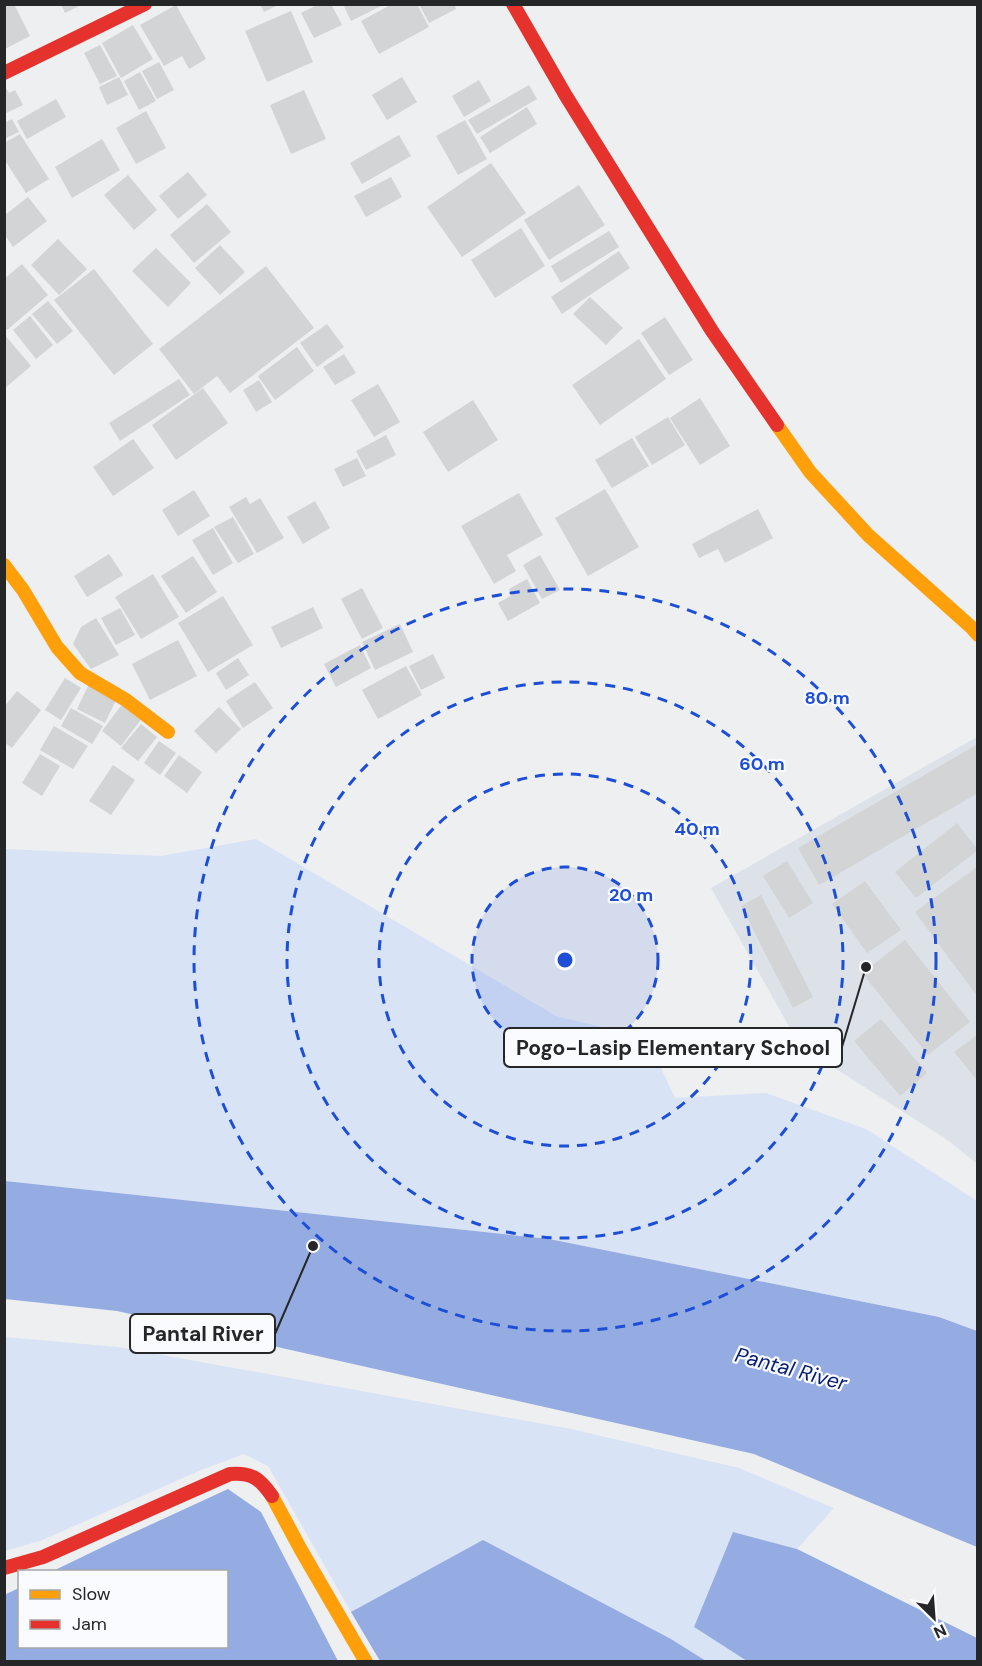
<svg xmlns="http://www.w3.org/2000/svg" width="982" height="1666" font-family="'DM Sans',sans-serif">
  <rect width="100%" height="100%" fill="#edeff1"/>
  <path fill="#dde2e9" d="M 977,737 L 977,1164 L 949,1141 L 800,1046 L 711,888 Z"/>
  <g fill="#d9e3f6">
    <path d="M 256,839 L 556,1016 L 647,1038 L 675,1098 L 766,1093 L 866,1129 L 977,1201 L 977,1331 L 939,1317 L 549,1239 L 5,1181 L 5,849 L 161,856 Z"/>
    <path d="M 5,1337 L 118,1347 L 571,1429 L 739,1468 L 834,1508 L 797,1549 L 733,1532 L 694,1627 L 747,1661 L 706,1661 L 671,1639 L 351,1612 L 268,1466 L 244,1454 L 201,1470 L 40,1541 L 5,1551 Z"/>
  </g>
  <g fill="#94ace2">
    <path d="M 5,1181 L 549,1239 L 939,1317 L 977,1331 L 977,1547 L 754,1454 L 117,1311 L 5,1299 Z"/>
    <path d="M 228,1489 L 261,1512 L 338,1661 L 5,1661 L 4,1595 L 19,1588 L 20,1646 L 226,1646 L 226,1572 L 53,1571 L 113,1542 Z"/>
    <path d="M 733,1532 L 797,1549 L 977,1638 L 977,1661 L 747,1661 L 694,1627 Z"/>
    <path d="M 483,1540 L 671,1639 L 706,1661 L 380,1661 L 351,1612 Z"/>
  </g>
  <g fill="#d3d4d6">
    <path d="M 10,4 L 14,4 L 30,36 L 5,49 L 5,7 Z"/>
    <path d="M 61,4 L 83,4 L 65,13 Z"/>
    <path d="M 260,4 L 280,4 L 264,12 Z"/>
    <path d="M 319,4 L 331,4 L 342,25 L 314,38 L 301,13 Z"/>
    <path d="M 343,4 L 385,4 L 351,21 Z"/>
    <path d="M 392,4 L 417,4 L 429,27 L 379,54 L 361,21 Z"/>
    <path d="M 419,4 L 454,4 L 456,9 L 429,23 Z"/>
    <path d="M 176,5 L 206,59 L 189,69 L 182,56 L 164,66 L 140,25 Z"/>
    <path d="M 291,11 L 313,62 L 267,82 L 245,31 Z"/>
    <path d="M 133,25 L 153,59 L 121,78 L 102,43 Z"/>
    <path d="M 100,45 L 117,76 L 100,84 L 84,53 Z"/>
    <path d="M 159,62 L 174,90 L 157,99 L 142,71 Z"/>
    <path d="M 140,72 L 156,101 L 139,110 L 124,81 Z"/>
    <path d="M 119,77 L 128,95 L 107,105 L 99,87 Z"/>
    <path d="M 402,77 L 417,102 L 387,120 L 372,95 Z"/>
    <path d="M 479,80 L 491,101 L 464,117 L 452,96 Z"/>
    <path d="M 4,85 L 9,93 L 15,90 L 23,105 L 4,114 Z"/>
    <path d="M 529,85 L 537,99 L 477,134 L 468,120 Z"/>
    <path d="M 304,90 L 326,139 L 291,154 L 270,105 Z"/>
    <path d="M 56,99 L 66,117 L 27,139 L 17,121 Z"/>
    <path d="M 527,107 L 537,124 L 490,153 L 480,137 Z"/>
    <path d="M 146,111 L 166,148 L 136,164 L 116,128 Z"/>
    <path d="M 12,119 L 19,132 L 4,139 L 4,123 Z"/>
    <path d="M 465,120 L 487,159 L 458,175 L 436,136 Z"/>
    <path d="M 20,134 L 49,179 L 26,193 L 4,159 L 4,143 Z"/>
    <path d="M 399,135 L 411,156 L 362,184 L 350,163 Z"/>
    <path d="M 102,139 L 120,170 L 72,198 L 55,167 Z"/>
    <path d="M 491,163 L 526,213 L 462,257 L 427,207 Z"/>
    <path d="M 188,172 L 207,195 L 178,219 L 159,196 Z"/>
    <path d="M 128,175 L 157,210 L 134,230 L 104,195 Z"/>
    <path d="M 391,177 L 402,197 L 366,217 L 354,196 Z"/>
    <path d="M 579,185 L 605,225 L 549,260 L 524,220 Z"/>
    <path d="M 28,197 L 47,221 L 13,247 L 5,235 L 5,215 Z"/>
    <path d="M 207,204 L 231,232 L 194,263 L 170,235 Z"/>
    <path d="M 521,228 L 545,266 L 495,298 L 471,260 Z"/>
    <path d="M 609,231 L 619,247 L 561,283 L 551,266 Z"/>
    <path d="M 58,239 L 87,269 L 59,295 L 31,265 Z"/>
    <path d="M 220,245 L 245,272 L 220,295 L 195,268 Z"/>
    <path d="M 156,248 L 191,283 L 168,307 L 132,271 Z"/>
    <path d="M 619,251 L 630,268 L 562,314 L 551,297 Z"/>
    <path d="M 22,264 L 48,295 L 7,330 L 4,327 L 4,279 Z"/>
    <path d="M 266,266 L 314,328 L 230,393 L 217,376 L 194,394 L 159,349 Z"/>
    <path d="M 94,269 L 153,344 L 114,375 L 54,300 Z"/>
    <path d="M 590,297 L 623,328 L 606,345 L 573,314 Z"/>
    <path d="M 48,301 L 73,331 L 57,344 L 32,314 Z"/>
    <path d="M 30,316 L 53,345 L 36,359 L 13,330 Z"/>
    <path d="M 665,317 L 693,360 L 669,375 L 641,333 Z"/>
    <path d="M 327,324 L 344,347 L 317,367 L 300,343 Z"/>
    <path d="M 4,334 L 31,366 L 4,389 Z"/>
    <path d="M 639,339 L 666,379 L 600,425 L 572,385 Z"/>
    <path d="M 297,347 L 314,371 L 275,400 L 258,376 Z"/>
    <path d="M 344,354 L 356,373 L 335,385 L 323,367 Z"/>
    <path d="M 179,379 L 190,395 L 120,441 L 109,423 Z"/>
    <path d="M 259,380 L 272,402 L 256,412 L 243,390 Z"/>
    <path d="M 378,384 L 400,422 L 374,437 L 351,400 Z"/>
    <path d="M 203,388 L 228,423 L 176,460 L 152,425 Z"/>
    <path d="M 700,398 L 730,446 L 700,465 L 670,418 Z"/>
    <path d="M 473,400 L 498,440 L 448,472 L 423,432 Z"/>
    <path d="M 668,417 L 685,445 L 652,465 L 635,437 Z"/>
    <path d="M 386,435 L 396,455 L 366,470 L 356,451 Z"/>
    <path d="M 632,438 L 649,466 L 612,488 L 595,460 Z"/>
    <path d="M 133,439 L 154,468 L 113,496 L 93,467 Z"/>
    <path d="M 357,458 L 366,476 L 343,487 L 334,469 Z"/>
    <path d="M 605,489 L 639,547 L 588,576 L 555,518 Z"/>
    <path d="M 194,490 L 210,516 L 178,536 L 162,510 Z"/>
    <path d="M 519,493 L 543,535 L 507,555 L 516,571 L 494,584 L 461,526 Z"/>
    <path d="M 246,497 L 250,504 L 260,498 L 284,538 L 257,553 L 229,507 Z"/>
    <path d="M 315,501 L 330,528 L 303,544 L 287,517 Z"/>
    <path d="M 758,509 L 773,538 L 725,563 L 718,549 L 699,558 L 692,544 Z"/>
    <path d="M 233,517 L 254,554 L 238,563 L 214,527 Z"/>
    <path d="M 213,528 L 233,563 L 213,575 L 192,540 Z"/>
    <path d="M 109,554 L 123,575 L 87,597 L 74,576 Z"/>
    <path d="M 540,555 L 560,590 L 542,599 L 523,565 Z"/>
    <path d="M 193,556 L 217,592 L 186,613 L 161,576 Z"/>
    <path d="M 153,574 L 179,617 L 141,639 L 115,597 Z"/>
    <path d="M 527,579 L 540,603 L 508,621 L 498,603 L 512,595 L 509,589 Z"/>
    <path d="M 362,588 L 383,628 L 362,639 L 341,599 Z"/>
    <path d="M 223,596 L 253,645 L 208,672 L 178,623 Z"/>
    <path d="M 313,607 L 323,628 L 281,648 L 271,627 Z"/>
    <path d="M 120,608 L 135,635 L 116,645 L 101,618 Z"/>
    <path d="M 96,618 L 119,655 L 91,669 L 73,644 L 81,627 Z"/>
    <path d="M 400,624 L 413,652 L 375,670 L 362,642 Z"/>
    <path d="M 178,640 L 197,676 L 150,700 L 132,664 Z"/>
    <path d="M 360,645 L 371,668 L 336,687 L 324,664 Z"/>
    <path d="M 433,654 L 445,678 L 421,690 L 409,666 Z"/>
    <path d="M 238,658 L 249,675 L 226,690 L 216,673 Z"/>
    <path d="M 406,666 L 422,695 L 378,719 L 362,690 Z"/>
    <path d="M 65,678 L 81,688 L 61,720 L 45,710 Z"/>
    <path d="M 255,682 L 273,708 L 243,728 L 226,701 Z"/>
    <path d="M 89,684 L 117,698 L 105,723 L 77,709 Z"/>
    <path d="M 17,691 L 41,710 L 12,748 L 4,742 L 4,707 Z"/>
    <path d="M 123,703 L 143,717 L 121,746 L 102,731 Z"/>
    <path d="M 219,707 L 241,729 L 216,753 L 194,731 Z"/>
    <path d="M 71,708 L 103,726 L 92,744 L 61,726 Z"/>
    <path d="M 141,724 L 157,737 L 138,761 L 121,748 Z"/>
    <path d="M 54,726 L 88,746 L 73,769 L 40,750 Z"/>
    <path d="M 159,741 L 176,753 L 160,775 L 144,763 Z"/>
    <path d="M 978,744 L 978,793 L 819,885 L 798,848 Z"/>
    <path d="M 40,754 L 60,766 L 42,796 L 22,783 Z"/>
    <path d="M 179,755 L 202,772 L 187,793 L 164,776 Z"/>
    <path d="M 113,765 L 135,780 L 111,815 L 89,801 Z"/>
    <path d="M 957,823 L 978,850 L 916,898 L 895,872 Z"/>
    <path d="M 787,861 L 813,903 L 789,918 L 763,876 Z"/>
    <path d="M 978,866 L 978,997 L 915,912 Z"/>
    <path d="M 865,881 L 901,930 L 867,953 L 832,904 Z"/>
    <path d="M 761,895 L 813,997 L 793,1008 L 741,906 Z"/>
    <path d="M 905,940 L 970,1022 L 928,1055 L 862,973 Z"/>
    <path d="M 881,1019 L 927,1073 L 900,1096 L 854,1041 Z"/>
    <path d="M 978,1034 L 978,1081 L 954,1052 Z"/>
  </g>
  <g fill="none" stroke-linecap="round" stroke-linejoin="round">
    <g stroke="#ff9f0a" stroke-width="14">
      <path d="M 777,425 L 810,472 L 868,535 L 971,627 L 978,635"/>
      <path d="M 4,565 L 23,590 L 57,647 L 80,673 L 126,700 L 168,732"/>
      <path d="M 272,1496 L 301,1550 L 366,1662"/>
    </g>
    <g stroke="#e5322d" stroke-width="14">
      <path d="M 513,4 L 566,96 L 712,331 L 777,425"/>
      <path d="M 4,73 L 145,4"/>
      <path d="M 4,1568 L 43,1557 L 230,1474 C 252,1472 260,1479 272,1496"/>
    </g>
  </g>
  <circle cx="565" cy="960" r="93" fill="#1d4ed8" fill-opacity=".12"/>
  <g fill="none" stroke="#1d4ed8" stroke-width="3" stroke-dasharray="10 8">
    <circle cx="565" cy="960" r="93"/>
    <circle cx="565" cy="960" r="186"/>
    <circle cx="565" cy="960" r="278"/>
    <circle cx="565" cy="960" r="371"/>
  </g>
  <g text-anchor="middle" dominant-baseline="central" stroke-width="4.5" stroke-linejoin="round" paint-order="stroke">
    <g font-size="21" font-style="italic" fill="#041c72" stroke="#fafbfe">
      <text transform="translate(791 1369) rotate(15)">Pantal River</text>
    </g>
  </g>
  <circle cx="565" cy="960" r="9" fill="#1d4ed8" stroke="#fafbfe" stroke-width="3"/>
  <g font-size="18" text-anchor="middle" font-weight="bold" fill="#1d4ed8" stroke="#fafbfe" stroke-width="4.5" stroke-linejoin="round" paint-order="stroke">
    <text x="827" y="704">80 m</text>
    <text x="762" y="770">60 m</text>
    <text x="697" y="835">40 m</text>
    <text x="631" y="901">20 m</text>
  </g>
  <path fill="none" stroke="#252628" stroke-width="2" d="M866 967L842 1047M313 1246L275 1334"/>
  <g fill="#252628" stroke="#fafbfe" stroke-width="2">
    <circle cx="866" cy="967" r="6"/>
    <circle cx="313" cy="1246" r="6"/>
  </g>
  <g fill="#fafbfe" stroke="#252628" stroke-width="2">
    <rect x="504" y="1028" width="338" height="39" rx="6"/>
    <rect x="130" y="1314" width="145" height="39" rx="6"/>
  </g>
  <g font-size="21" text-anchor="middle" font-weight="bold" fill="#252628">
    <text x="673" y="1055">Pogo-Lasip Elementary School</text>
    <text x="203" y="1341">Pantal River</text>
  </g>
  <rect width="982" height="1666" fill="none" stroke="#252628" stroke-width="12"/>
  <rect x="18" y="1570" width="210" height="78" fill="#fafbfe" stroke="#a5a6a8" stroke-width="1.5"/>
  <rect x="30" y="1590" width="30" height="9" fill="#ff9f0a" stroke="#a5a6a8" stroke-width="1.5"/>
  <text x="72" y="1600" font-size="18" fill="#252628">Slow</text>
  <rect x="30" y="1620" width="30" height="9" fill="#e5322d" stroke="#a5a6a8" stroke-width="1.5"/>
  <text x="72" y="1630" font-size="18" fill="#252628">Jam</text>
  <g transform="translate(934 1618) rotate(155)" stroke="#fafbfe" stroke-width="4.5" paint-order="stroke">
  <path d="M0-4.5L10 22L0 15L-10 22Z" fill="#252628"/>
  <text y="-9" font-size="16" font-weight="bold" text-anchor="middle" fill="#252628">N</text>
  </g>
</svg>
